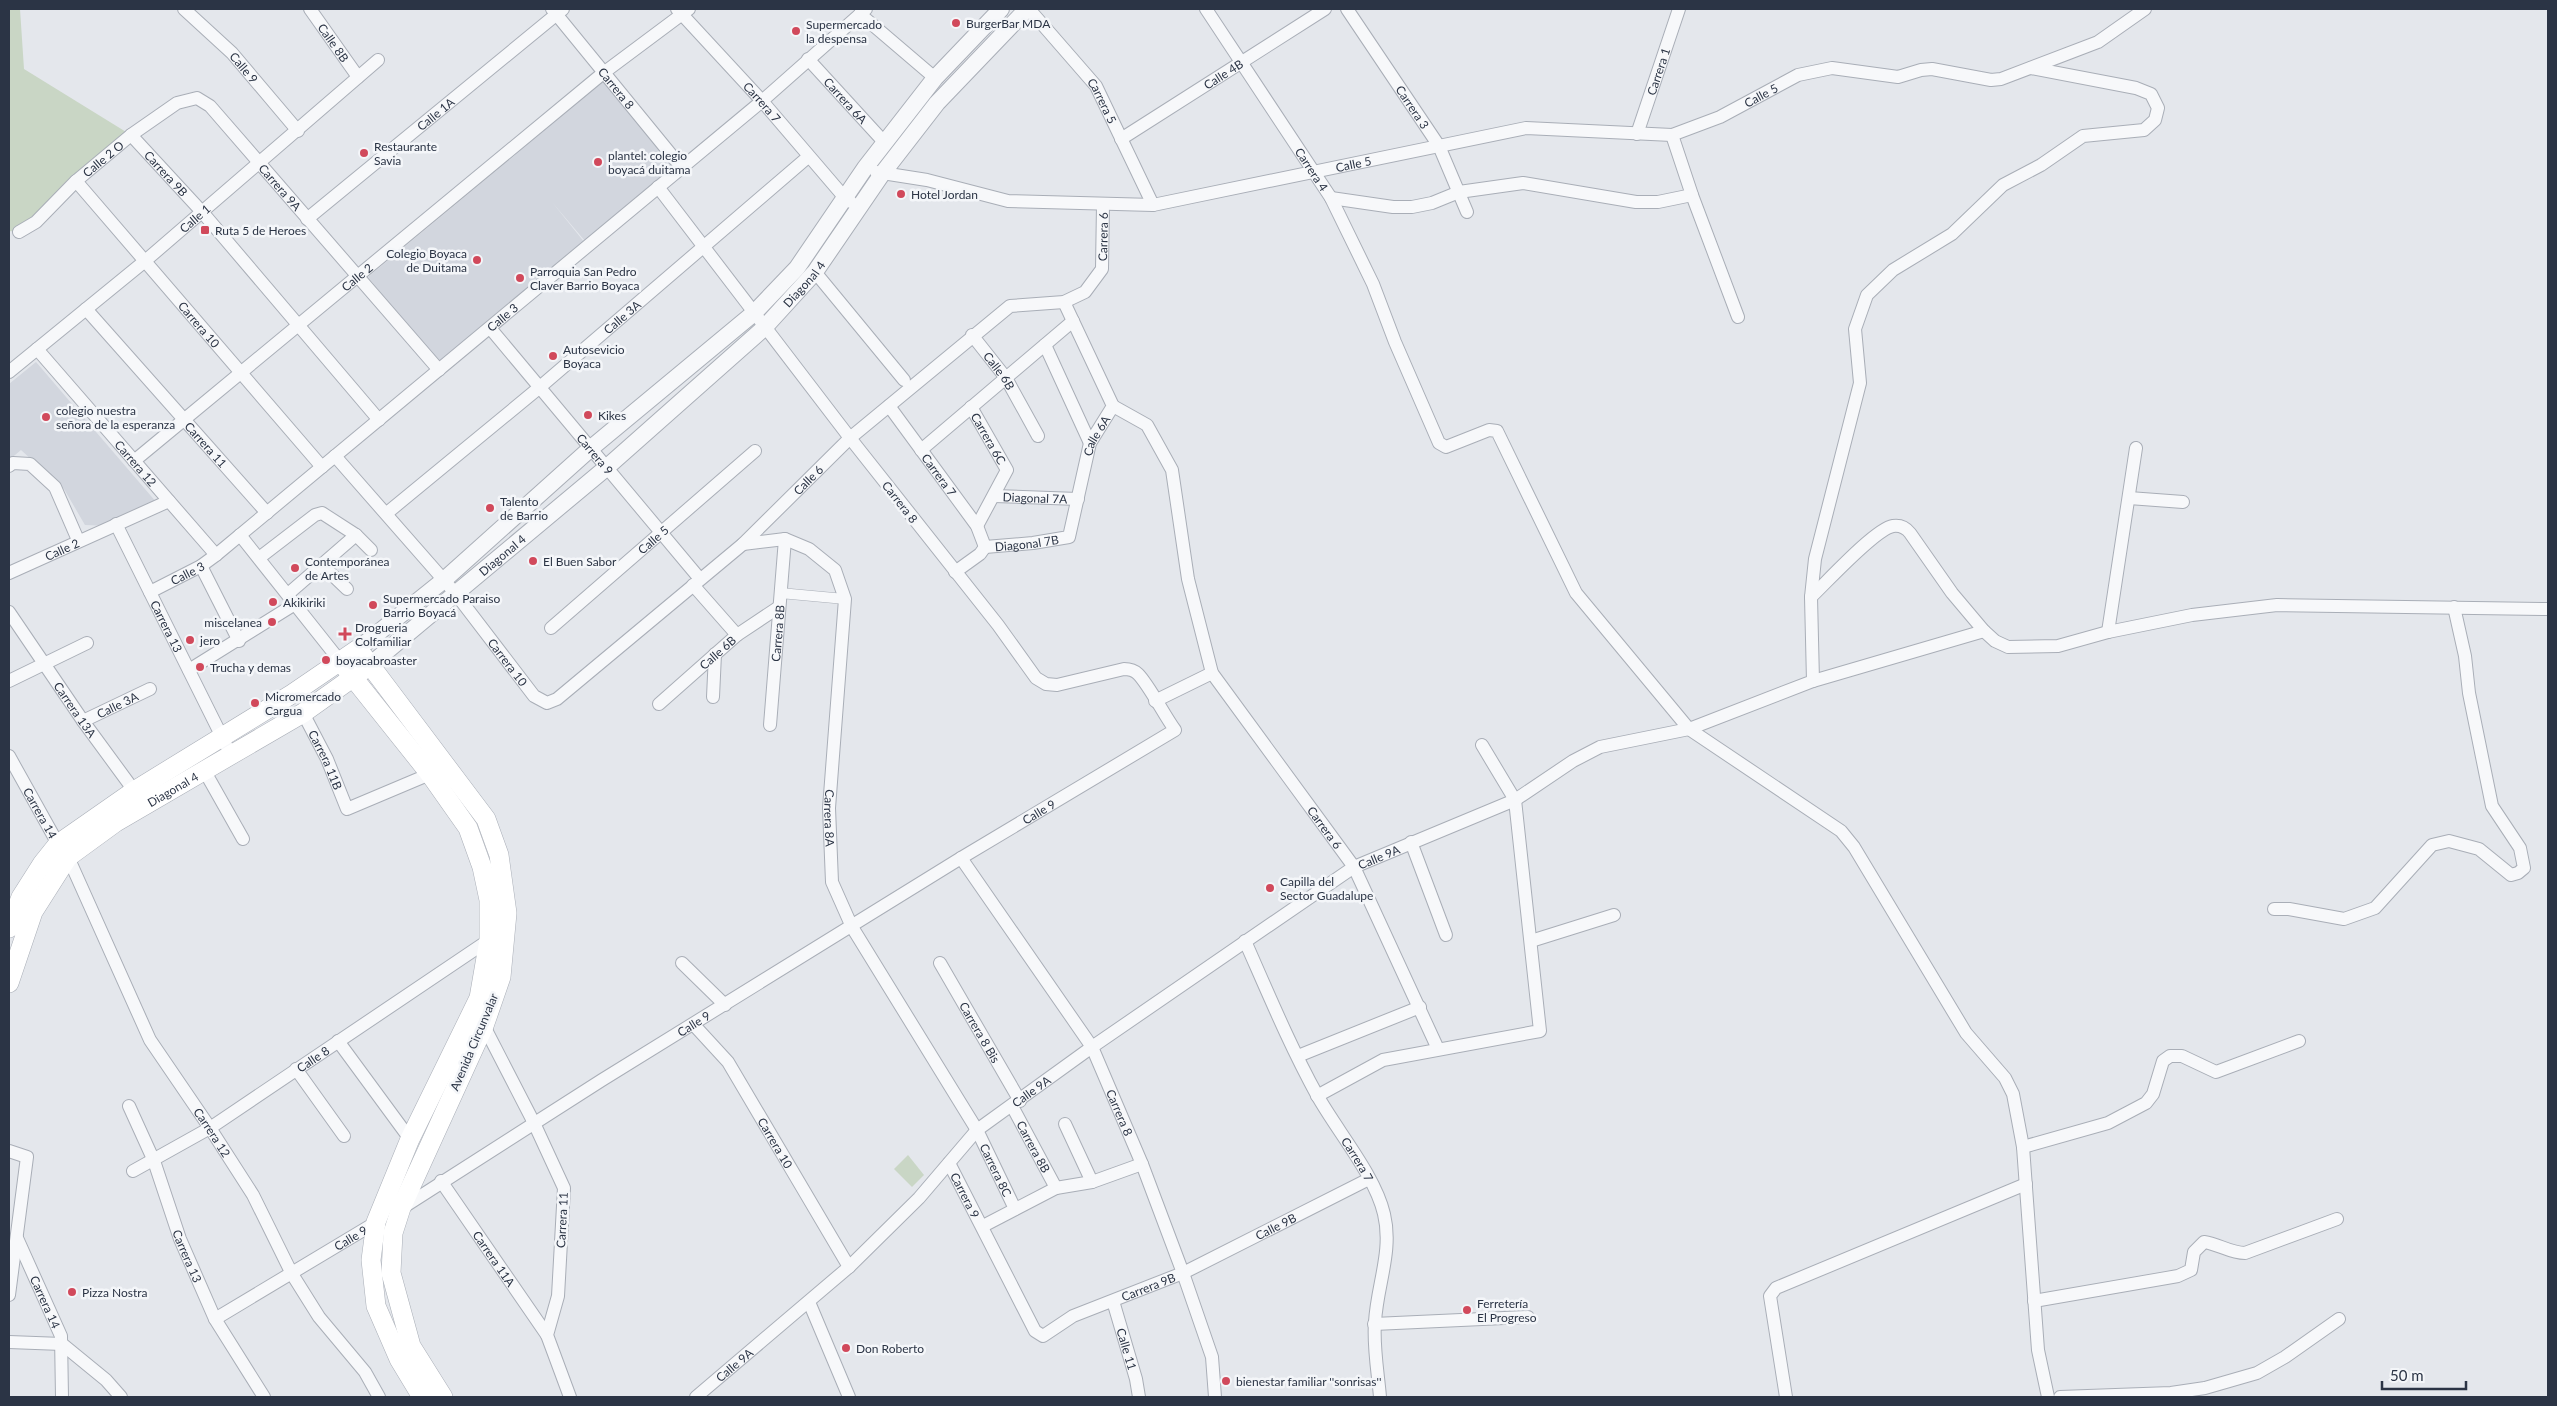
<svg xmlns="http://www.w3.org/2000/svg" width="2557" height="1406" font-family="Lato,sans-serif">
  <rect width="100%" height="100%" fill="#e4e7ec"/>
  <g fill="#d2d6de">
    <path d="M 602,74 L 682,168 L 585,241 L 552,202 L 585,243 L 439,364 L 368,277 L 514,156 Z"/>
    <path d="M 36,362 L 157,503 L 112,526 L 85,525 L 64,489 L 21,450 L 9,460 L 9,384 Z"/>
  </g>
  <g fill="#c9d6c5">
    <path d="M 9,9 L 20,9 L 24,69 L 131,135 L 19,232 L 9,231 Z"/>
    <path d="M 908,1155 L 924,1175 L 912,1187 L 894,1169 Z"/>
  </g>
  <g fill="none" stroke-linecap="round" stroke-linejoin="round">
    <g stroke="#a9aeb7" stroke-width="11">
      <path id="pedestrian" d="M 780,593 L 845,599"/>
    </g>
    <g stroke="#a9aeb7" stroke-width="14">
      <g id="minor">
        <path id="s1" d="M 184,9 L 232,53 L 298,131"/>
        <path id="s2" d="M 310,9 L 358,77"/>
        <path id="s3" d="M 552,9 L 682,168"/>
        <path id="s4" d="M 677,9 L 762,101 L 845,198 L 851,202"/>
        <path id="s5" d="M 1029,9 L 1096,86 L 1153,205"/>
        <path id="s6" d="M 1206,9 L 1331,198 L 1373,284 L 1395,342 L 1439,443 L 1446,447 L 1489,430 L 1497,431 L 1576,593 L 1689,729 L 1841,831 L 1854,847 L 1966,1033 L 2005,1078 L 2013,1094 L 2023,1147 L 2038,1350 L 2048,1397"/>
        <path id="s7" d="M 1347,9 L 1439,146 L 1467,212"/>
        <path d="M 860,14 L 935,78"/>
        <path id="s8" d="M 808,59 L 884,142"/>
        <path id="s9" d="M 1637,134 L 1679,9"/>
        <path id="s10" d="M 131,135 L 203,213 L 379,420"/>
        <path d="M 1672,135 L 1692,195 L 1738,317"/>
        <path id="s11" d="M 1121,139 L 1325,9"/>
        <path id="s12" d="M 876,172 L 927,180 L 1008,201 L 1153,205 L 1526,128 L 1672,135 L 1720,117 L 1798,75 L 1832,68 L 1898,77 L 1921,70 L 1932,69 L 1991,80 L 2001,79 L 2098,42 L 2145,9"/>
        <path id="s13" d="M 76,181 L 322,467"/>
        <path d="M 1331,198 L 1393,207 L 1412,207 L 1432,203 L 1459,192 L 1523,183 L 1636,202 L 1658,202 L 1692,195"/>
        <path id="s14" d="M 307,219 L 563,9"/>
        <path id="s15" d="M 19,232 L 36,222 L 76,181 L 131,135 L 177,103 L 197,98 L 210,106 L 439,370"/>
        <path d="M 815,272 L 904,380"/>
        <path id="s16" d="M 86,309 L 267,513"/>
        <path id="s17" d="M 490,328 L 700,579"/>
        <path id="s18" d="M 972,335 L 1006,378 L 1038,436"/>
        <path d="M 1045,345 L 1090,443"/>
        <path id="s19" d="M 37,349 L 216,555"/>
        <path id="s20" d="M 9,372 L 145,261 L 378,60"/>
        <path id="s21" d="M 889,406 L 977,526 L 985,547"/>
        <path id="s22" d="M 1113,406 L 1147,425 L 1172,470 L 1188,579 L 1212,673 L 1354,867 L 1438,1049"/>
        <path id="s23" d="M 971,407 L 1007,470 L 977,526"/>
        <path d="M 921,450 L 1073,321"/>
        <path id="s24" d="M 335,456 L 456,594 L 534,696 L 547,703 L 557,699 L 743,544 L 850,438 L 1010,306 L 1064,302 L 1085,292 L 1102,269 L 1103,205"/>
        <path id="s25" d="M 134,461 L 602,74 L 689,9"/>
        <path d="M 9,466 L 13,463 L 30,464 L 55,487 L 78,540"/>
        <path id="s26" d="M 994,496 L 1078,499"/>
        <path d="M 2129,498 L 2183,502"/>
        <path id="s27" d="M 387,513 L 540,387 L 808,157"/>
        <path id="s28" d="M 116,524 L 231,755"/>
        <path d="M 240,535 L 340,661"/>
        <path id="s29" d="M 743,544 L 785,539 L 809,549 L 835,570 L 845,599 L 829,808 L 832,882 L 852,927 L 977,1130 L 1015,1209"/>
        <path id="s30" d="M 985,547 L 1033,543 L 1069,537 L 1090,443 L 1113,406 L 1064,302"/>
        <path d="M 259,558 L 315,515 L 322,513 L 356,535 L 371,550"/>
        <path d="M 322,565 L 347,589"/>
        <path d="M 201,566 L 239,641"/>
        <path d="M 955,572 L 980,554 L 985,547"/>
        <path id="s31" d="M 9,573 L 169,501"/>
        <path d="M 693,585 L 737,635"/>
        <path id="s32" d="M 150,592 L 201,566 L 216,555 L 762,101 L 866,9"/>
        <path d="M 288,594 L 356,535"/>
        <path d="M 1811,597 L 1815,559 L 1860,383 L 1855,329 L 1867,295 L 1893,270 L 1952,234 L 2003,185 L 2041,165 L 2083,136 L 2144,130 L 2155,120 L 2158,108 L 2151,94 L 2136,88 L 2031,68"/>
        <path id="s33" d="M 9,612 L 83,721 L 138,796"/>
        <path id="s34" d="M 551,628 L 755,451"/>
        <path d="M 2108,632 L 2136,448"/>
        <path d="M 189,670 L 295,604"/>
        <path d="M 9,681 L 87,643"/>
        <path d="M 1813,681 L 1984,631"/>
        <path d="M 713,697 L 715,654"/>
        <path d="M 1155,701 L 1212,673"/>
        <path id="s35" d="M 659,704 L 737,635 L 779,607"/>
        <path id="s36" d="M 303,713 L 327,759 L 347,809 L 430,774"/>
        <path id="s37" d="M 83,721 L 150,689"/>
        <path id="s38" d="M 770,725 L 785,539"/>
        <path id="s39" d="M 9,756 L 58,844"/>
        <path d="M 204,770 L 243,839"/>
        <path d="M 1411,842 L 1446,935"/>
        <path id="s40" d="M 68,857 L 150,1040 L 210,1128 L 253,1195 L 292,1274 L 319,1317 L 365,1372 L 379,1397"/>
        <path id="s41" d="M 961,858 L 1092,1047 L 1142,1164 L 1183,1273 L 1212,1357 L 1215,1397"/>
        <path d="M 2274,909 L 2289,909 L 2344,919 L 2375,908 L 2432,845 L 2449,841 L 2479,849 L 2511,875 L 2518,873 L 2524,868 L 2520,848 L 2492,806 L 2469,693 L 2465,656 L 2454,607"/>
        <path id="s42" d="M 1245,941 C 1268,993 1290,1046 1317,1095 C 1337,1131 1375,1175 1384,1214 C 1393,1251 1377,1285 1375,1322 C 1373,1346 1378,1373 1380,1397"/>
        <path d="M 1531,941 L 1614,915"/>
        <path d="M 682,963 L 725,1005"/>
        <path id="s43" d="M 940,963 L 1020,1101"/>
        <path id="s44" d="M 694,1025 L 728,1062 L 849,1267"/>
        <path d="M 484,1026 L 534,1123 L 564,1188 L 558,1296 L 547,1335 L 570,1397"/>
        <path d="M 338,1041 L 410,1139"/>
        <path d="M 1298,1056 L 1420,1007"/>
        <path d="M 296,1069 L 344,1136"/>
        <path d="M 1317,1096 L 1383,1060 L 1540,1031 L 1515,800 L 1482,745"/>
        <path id="s45" d="M 129,1106 L 154,1161 L 180,1239 L 215,1319 L 264,1397"/>
        <path id="s46" d="M 1012,1106 L 1056,1188"/>
        <path d="M 1065,1124 L 1092,1182"/>
        <path d="M 2023,1147 L 2108,1123 L 2146,1103 L 2153,1094 L 2163,1061 L 2170,1056 L 2182,1056 L 2216,1072 L 2299,1041"/>
        <path d="M 9,1151 L 27,1157 L 9,1295"/>
        <path id="s47" d="M 949,1163 L 1035,1331 L 1043,1336 L 1073,1316 L 1183,1273 L 1369,1179"/>
        <path id="s48" d="M 133,1171 L 210,1128 L 489,940"/>
        <path id="s49" d="M 441,1181 L 547,1335"/>
        <path id="s50" d="M 402,1208 L 602,1080 L 961,858 L 1175,730 C 1164,715 1149,685 1138,674 C 1134,670 1129,669 1124,669 L 1057,685 L 1046,684 L 1036,678 L 998,625 L 850,438 L 658,187"/>
        <path d="M 983,1226 L 1056,1188 L 1092,1182 L 1142,1164"/>
        <path id="s51" d="M 17,1238 L 61,1336 L 62,1397"/>
        <path id="s52" d="M 1113,1301 L 1136,1379 L 1139,1397"/>
        <path d="M 2034,1301 L 2178,1276 L 2191,1270 L 2194,1252 L 2204,1242 C 2219,1244 2230,1253 2245,1253 L 2337,1219"/>
        <path d="M 809,1302 L 849,1397"/>
        <path id="s53" d="M 215,1319 L 380,1220"/>
        <path d="M 1374,1324 L 1528,1317"/>
        <path d="M 9,1342 L 62,1344"/>
        <path d="M 62,1344 L 106,1380 L 121,1397"/>
        <path id="s54" d="M 696,1397 L 849,1267 L 919,1198 L 977,1130 L 1092,1047 L 1354,867 L 1515,800 L 1573,761 L 1600,747 L 1689,729 L 1813,681 L 1811,597 C 1827,582 1875,529 1893,526 C 1900,525 1906,528 1910,533 L 1952,593 L 1984,631 L 1995,641 L 2008,647 L 2058,646 L 2108,632 L 2192,615 L 2277,605 L 2548,609"/>
        <path d="M 1786,1397 L 1770,1296 L 1776,1288 L 2026,1184"/>
        <path d="M 2060,1397 L 2171,1393 L 2205,1388 L 2257,1373 L 2285,1357 L 2339,1319"/>
      </g>
    </g>
    <g stroke="#a9aeb7" stroke-width="18">
      <g id="tertiary">
        <path d="M 358,649 L 444,580 L 590,449 L 754,313 L 797,268 L 865,168 L 935,78 L 1001,9"/>
        <path id="s55" d="M 370,665 L 606,468 L 764,328 L 815,272 L 882,174 L 937,103 L 1027,9"/>
      </g>
    </g>
    <g stroke="#a9aeb7" stroke-width="20">
      <g id="secondary">
        <path d="M 340,661 L 430,774 L 468,828 L 482,867 L 489,900 L 489,940 L 479,998 L 410,1139 L 376,1222 L 371,1260 L 376,1306 L 399,1359 L 422,1397"/>
        <path d="M 9,928 L 21,897 L 42,864 L 58,844 L 134,791 L 292,694 L 358,649 L 486,819 L 499,855 L 507,913 L 501,977 L 484,1026 L 401,1208 L 393,1233 L 391,1273 L 411,1346 L 443,1397"/>
        <path id="s56" d="M 9,983 L 33,912 L 68,857 L 116,822 L 303,713 L 362,671"/>
      </g>
    </g>
    <use href="#pedestrian" stroke="#f7f8fa" stroke-width="10"/>
    <use href="#minor" stroke="#f7f8fa" stroke-width="12"/>
    <use href="#tertiary" stroke="#f7f8fa" stroke-width="16"/>
    <use href="#secondary" stroke="#fff" stroke-width="19"/>
  </g>
  <g fill="#d1495b" stroke="#f4f6f9" stroke-width="2">
    <circle cx="956" cy="23" r="5"/>
    <circle cx="796" cy="31" r="5"/>
    <circle cx="364" cy="153" r="5"/>
    <circle cx="598" cy="162" r="5"/>
    <circle cx="901" cy="194" r="5"/>
    <rect x="200" y="225" width="10" height="10" rx="2.5"/>
    <circle cx="477" cy="260" r="5"/>
    <circle cx="520" cy="278" r="5"/>
    <circle cx="553" cy="356" r="5"/>
    <circle cx="588" cy="415" r="5"/>
    <circle cx="46" cy="417" r="5"/>
    <circle cx="490" cy="508" r="5"/>
    <circle cx="533" cy="561" r="5"/>
    <circle cx="295" cy="568" r="5"/>
    <circle cx="273" cy="602" r="5"/>
    <circle cx="373" cy="605" r="5"/>
    <circle cx="272" cy="622" r="5"/>
    <path d="M342.5 626.5h5v5h5v5h-5v5h-5v-5h-5v-5h5z"/>
    <circle cx="190" cy="640" r="5"/>
    <circle cx="326" cy="660" r="5"/>
    <circle cx="200" cy="667" r="5"/>
    <circle cx="255" cy="703" r="5"/>
    <circle cx="1270" cy="888" r="5"/>
    <circle cx="72" cy="1292" r="5"/>
    <circle cx="1467" cy="1310" r="5"/>
    <circle cx="846" cy="1348" r="5"/>
    <circle cx="1226" cy="1381" r="5"/>
  </g>
  <g text-anchor="middle" dominant-baseline="central" stroke-width="5" stroke-linejoin="round" paint-order="stroke">
    <g font-size="12" fill="#2b3445" stroke="#f4f6f9" text-anchor="start">
      <text x="966" y="23">BurgerBar MDA</text>
      <text x="806" y="24">Supermercado<tspan x="806" dy="14">la despensa</tspan></text>
      <text x="374" y="146">Restaurante<tspan x="374" dy="14">Savia</tspan></text>
      <text x="608" y="155">plantel: colegio<tspan x="608" dy="14">boyacá duitama</tspan></text>
      <text x="911" y="194">Hotel Jordan</text>
      <text x="215" y="230">Ruta 5 de Heroes</text>
      <text x="467" y="253" text-anchor="end">Colegio Boyaca<tspan x="467" dy="14">de Duitama</tspan></text>
      <text x="530" y="271">Parroquia San Pedro<tspan x="530" dy="14">Claver Barrio Boyaca</tspan></text>
      <text x="563" y="349">Autosevicio<tspan x="563" dy="14">Boyaca</tspan></text>
      <text x="56" y="410">colegio nuestra<tspan x="56" dy="14">señora de la esperanza</tspan></text>
      <text x="598" y="415">Kikes</text>
      <text x="500" y="501">Talento<tspan x="500" dy="14">de Barrio</tspan></text>
      <text x="305" y="561">Contemporánea<tspan x="305" dy="14">de Artes</tspan></text>
      <text x="543" y="561">El Buen Sabor</text>
      <text x="383" y="598">Supermercado Paraiso<tspan x="383" dy="14">Barrio Boyacá</tspan></text>
      <text x="283" y="602">Akikiriki</text>
      <text x="262" y="622" text-anchor="end">miscelanea</text>
      <text x="355" y="627">Drogueria<tspan x="355" dy="14">Colfamiliar</tspan></text>
      <text x="200" y="640">jero</text>
      <text x="336" y="660">boyacabroaster</text>
      <text x="210" y="667">Trucha y demas</text>
      <text x="265" y="696">Micromercado<tspan x="265" dy="14">Cargua</tspan></text>
      <text x="1280" y="881">Capilla del<tspan x="1280" dy="14">Sector Guadalupe</tspan></text>
      <text x="82" y="1292">Pizza Nostra</text>
      <text x="1477" y="1303">Ferretería<tspan x="1477" dy="14">El Progreso</tspan></text>
      <text x="856" y="1348">Don Roberto</text>
      <text x="1236" y="1381">bienestar familiar ''sonrisas''</text>
    </g>
    <g font-size="12" fill="#2b3445" stroke="#f4f6f9">
      <text stroke="none"><textPath href="#s2" startOffset="41">Calle 8B</textPath></text>
      <text stroke="none"><textPath href="#s1" startOffset="84">Calle 9</textPath></text>
      <text stroke="none"><textPath href="#s9" startOffset="66">Carrera 1</textPath></text>
      <text stroke="none"><textPath href="#s11" startOffset="121">Calle 4B</textPath></text>
      <text stroke="none"><textPath href="#s3" startOffset="102">Carrera 8</textPath></text>
      <text stroke="none"><textPath href="#s12" startOffset="905">Calle 5</textPath></text>
      <text stroke="none"><textPath href="#s8" startOffset="56">Carrera 6A</textPath></text>
      <text stroke="none"><textPath href="#s5" startOffset="118">Carrera 5</textPath></text>
      <text stroke="none"><textPath href="#s4" startOffset="126">Carrera 7</textPath></text>
      <text stroke="none"><textPath href="#s7" startOffset="118">Carrera 3</textPath></text>
      <text stroke="none"><textPath href="#s14" startOffset="166">Calle 1A</textPath></text>
      <text stroke="none"><textPath href="#s15" startOffset="112">Calle 2 O</textPath></text>
      <text stroke="none"><textPath href="#s12" startOffset="485">Calle 5</textPath></text>
      <text stroke="none"><textPath href="#s6" startOffset="192">Carrera 4</textPath></text>
      <text stroke="none"><textPath href="#s10" startOffset="52">Carrera 9B</textPath></text>
      <text stroke="none"><textPath href="#s15" startOffset="348">Carrera 9A</textPath></text>
      <text stroke="none"><textPath href="#s20" startOffset="241">Calle 1</textPath></text>
      <text stroke="none"><textPath href="#s24" startOffset="1076">Carrera 6</textPath></text>
      <text stroke="none"><textPath href="#s25" startOffset="289">Calle 2</textPath></text>
      <text stroke="none"><textPath href="#s55" startOffset="578">Diagonal 4</textPath></text>
      <text stroke="none"><textPath href="#s32" startOffset="448">Calle 3</textPath></text>
      <text stroke="none"><textPath href="#s27" startOffset="306">Calle 3A</textPath></text>
      <text stroke="none"><textPath href="#s13" startOffset="189">Carrera 10</textPath></text>
      <text stroke="none"><textPath href="#s18" startOffset="45">Calle 6B</textPath></text>
      <text stroke="none"><textPath href="#s30" startOffset="190">Calle 6A</textPath></text>
      <text stroke="none"><textPath href="#s23" startOffset="36">Carrera 6C</textPath></text>
      <text stroke="none"><textPath href="#s16" startOffset="181">Carrera 11</textPath></text>
      <text stroke="none"><textPath href="#s17" startOffset="164">Carrera 9</textPath></text>
      <text stroke="none"><textPath href="#s19" startOffset="151">Carrera 12</textPath></text>
      <text stroke="none"><textPath href="#s21" startOffset="85">Carrera 7</textPath></text>
      <text stroke="none"><textPath href="#s24" startOffset="671">Calle 6</textPath></text>
      <text stroke="none"><textPath href="#s26" startOffset="41">Diagonal 7A</textPath></text>
      <text transform="translate(900 502) rotate(52)">Carrera 8</text>
      <text stroke="none"><textPath href="#s34" startOffset="135">Calle 5</textPath></text>
      <text stroke="none"><textPath href="#s30" startOffset="42">Diagonal 7B</textPath></text>
      <text stroke="none"><textPath href="#s31" startOffset="58">Calle 2</textPath></text>
      <text stroke="none"><textPath href="#s55" startOffset="172">Diagonal 4</textPath></text>
      <text stroke="none"><textPath href="#s32" startOffset="42">Calle 3</textPath></text>
      <text stroke="none"><textPath href="#s28" startOffset="114">Carrera 13</textPath></text>
      <text stroke="none"><textPath href="#s38" startOffset="92">Carrera 8B</textPath></text>
      <text stroke="none"><textPath href="#s35" startOffset="78">Calle 6B</textPath></text>
      <text stroke="none"><textPath href="#s24" startOffset="269">Carrera 10</textPath></text>
      <text stroke="none"><textPath href="#s37" startOffset="38">Calle 3A</textPath></text>
      <text stroke="none"><textPath href="#s33" startOffset="118">Carrera 13A</textPath></text>
      <text stroke="none"><textPath href="#s36" startOffset="52">Carrera 11B</textPath></text>
      <text stroke="none"><textPath href="#s56" startOffset="265">Diagonal 4</textPath></text>
      <text stroke="none"><textPath href="#s50" startOffset="750">Calle 9</textPath></text>
      <text stroke="none"><textPath href="#s39" startOffset="65">Carrera 14</textPath></text>
      <text stroke="none"><textPath href="#s29" startOffset="352">Carrera 8A</textPath></text>
      <text stroke="none"><textPath href="#s22" startOffset="489">Carrera 6</textPath></text>
      <text stroke="none"><textPath href="#s54" startOffset="875">Calle 9A</textPath></text>
      <text stroke="none"><textPath href="#s50" startOffset="345">Calle 9</textPath></text>
      <text stroke="none"><textPath href="#s43" startOffset="80">Carrera 8 Bis</textPath></text>
      <text transform="translate(474 1042) rotate(-67)">Avenida Circunvalar</text>
      <text stroke="none"><textPath href="#s48" startOffset="212">Calle 8</textPath></text>
      <text stroke="none"><textPath href="#s54" startOffset="455">Calle 9A</textPath></text>
      <text stroke="none"><textPath href="#s41" startOffset="301">Carrera 8</textPath></text>
      <text stroke="none"><textPath href="#s40" startOffset="312">Carrera 12</textPath></text>
      <text stroke="none"><textPath href="#s44" startOffset="144">Carrera 10</textPath></text>
      <text stroke="none"><textPath href="#s46" startOffset="46">Carrera 8B</textPath></text>
      <text stroke="none"><textPath href="#s42" startOffset="246">Carrera 7</textPath></text>
      <text stroke="none"><textPath href="#s29" startOffset="748">Carrera 8C</textPath></text>
      <text stroke="none"><textPath href="#s47" startOffset="36">Carrera 9</textPath></text>
      <text transform="translate(562 1220) rotate(-87)">Carrera 11</text>
      <text stroke="none"><textPath href="#s47" startOffset="456">Calle 9B</textPath></text>
      <text stroke="none"><textPath href="#s53" startOffset="158">Calle 9</textPath></text>
      <text stroke="none"><textPath href="#s45" startOffset="161">Carrera 13</textPath></text>
      <text stroke="none"><textPath href="#s49" startOffset="94">Carrera 11A</textPath></text>
      <text stroke="none"><textPath href="#s47" startOffset="315">Carrera 9B</textPath></text>
      <text stroke="none"><textPath href="#s51" startOffset="70">Carrera 14</textPath></text>
      <text stroke="none"><textPath href="#s52" startOffset="50">Calle 11</textPath></text>
      <text stroke="none"><textPath href="#s54" startOffset="50">Calle 9A</textPath></text>
    </g>
  </g>
  <rect width="2557" height="1406" fill="none" stroke="#2b3445" stroke-width="20"/>
  <path d="M2382 1381v8h84v-8" fill="none" stroke="#2b3445" stroke-width="2.5"/>
  <text x="2390" y="1381" font-size="15" fill="#2b3445" stroke="#f4f6f9" stroke-width="4" paint-order="stroke">50 m</text>
</svg>
